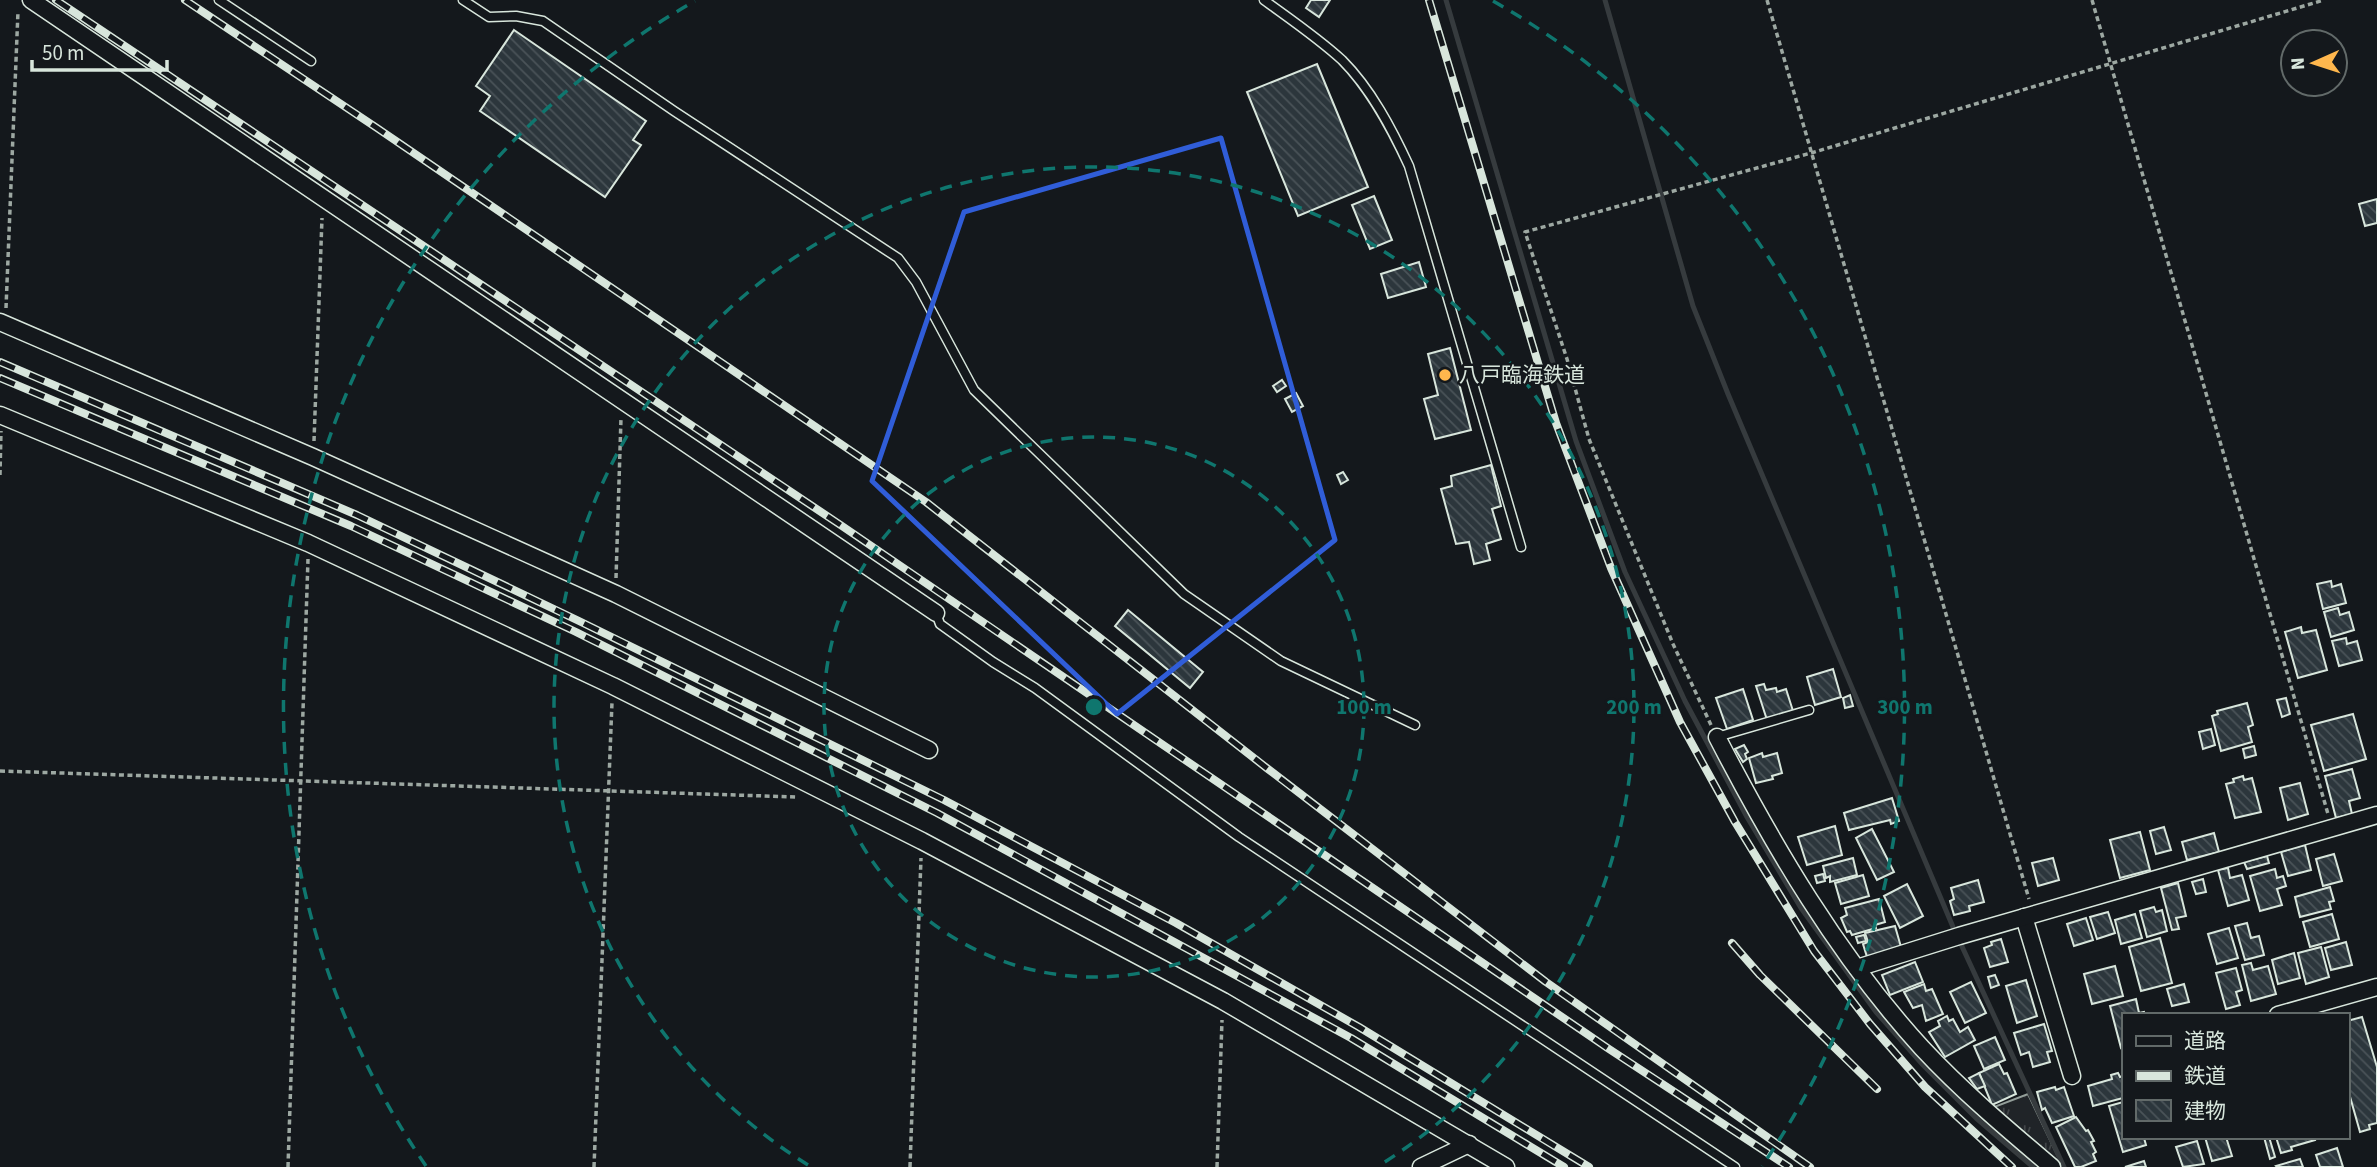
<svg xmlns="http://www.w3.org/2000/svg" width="2377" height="1167" font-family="'Source Sans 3','Noto Sans JP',sans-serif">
  <defs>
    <pattern id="grass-tufts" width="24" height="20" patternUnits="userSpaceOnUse" patternTransform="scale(1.75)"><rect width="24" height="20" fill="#202428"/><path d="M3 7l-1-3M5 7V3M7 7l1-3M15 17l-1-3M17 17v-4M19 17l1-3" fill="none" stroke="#404447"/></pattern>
    <pattern id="building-back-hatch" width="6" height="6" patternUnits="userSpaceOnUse" patternTransform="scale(1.75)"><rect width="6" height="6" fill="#2c363c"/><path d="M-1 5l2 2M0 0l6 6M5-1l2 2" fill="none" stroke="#4a5358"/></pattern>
  </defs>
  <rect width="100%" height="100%" fill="#14181c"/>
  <path fill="url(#grass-tufts)" stroke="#939e99" stroke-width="2" d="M 2028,1094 L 2062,1165 L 1994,1107 Z"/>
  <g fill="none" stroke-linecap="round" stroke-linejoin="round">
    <g stroke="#363b3e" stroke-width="5">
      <path d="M 1446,0 L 1576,441 L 1625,572 L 1685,701 L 1747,817 L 1801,908 L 1876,1012 L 1923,1065 L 1976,1118 L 2033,1167"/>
      <path d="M 1605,0 L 1693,306 L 1728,394 L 1953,927 L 2064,1167"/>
    </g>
  </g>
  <g fill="url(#building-back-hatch)" stroke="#d8e6dc" stroke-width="2">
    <path d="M 1311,0 L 1330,0 L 1319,17 L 1306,8 Z"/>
    <path d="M 514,30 L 646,121 L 633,140 L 641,145 L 605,197 L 480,111 L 490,96 L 476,86 Z"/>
    <path d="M 1317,64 L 1368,187 L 1298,216 L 1247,92 Z"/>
    <path d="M 1374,196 L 1392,240 L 1370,249 L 1352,205 Z"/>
    <path d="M 2377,199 L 2377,223 L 2365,226 L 2359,204 Z"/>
    <path d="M 1419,262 L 1426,287 L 1388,298 L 1381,274 Z"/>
    <path d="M 1450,348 L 1471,430 L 1435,439 L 1424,399 L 1438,395 L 1428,354 Z"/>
    <path d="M 1282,380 L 1286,386 L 1277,392 L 1273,386 Z"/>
    <path d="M 1296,393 L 1303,406 L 1292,412 L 1285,399 Z"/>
    <path d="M 1491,465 L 1501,506 L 1492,509 L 1501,539 L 1486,544 L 1490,560 L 1474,564 L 1469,542 L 1456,544 L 1441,489 L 1452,486 L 1451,476 Z"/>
    <path d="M 1343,472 L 1348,480 L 1341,484 L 1337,475 Z"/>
    <path d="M 2331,581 L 2332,587 L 2341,584 L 2346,603 L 2323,609 L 2317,584 Z"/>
    <path d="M 2338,608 L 2340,615 L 2349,612 L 2354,630 L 2331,637 L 2324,612 Z"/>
    <path d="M 1128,610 L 1203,672 L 1190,688 L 1115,626 Z"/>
    <path d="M 2301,627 L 2302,633 L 2316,630 L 2327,670 L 2298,678 L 2285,632 Z"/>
    <path d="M 2346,638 L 2347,644 L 2357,641 L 2362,660 L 2339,666 L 2332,641 Z"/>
    <path d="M 1833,669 L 1841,697 L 1815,705 L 1807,677 Z"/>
    <path d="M 1764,684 L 1766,690 L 1776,688 L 1777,692 L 1786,689 L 1793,711 L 1767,720 L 1756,686 Z"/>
    <path d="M 1743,689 L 1753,720 L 1727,729 L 1716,698 Z"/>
    <path d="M 1850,695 L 1853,706 L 1845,708 L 1843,698 Z"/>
    <path d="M 2286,698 L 2290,714 L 2282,717 L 2277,700 Z"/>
    <path d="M 2247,703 L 2253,725 L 2248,727 L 2252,742 L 2221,751 L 2212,716 L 2218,714 L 2217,711 Z"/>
    <path d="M 2353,714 L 2366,759 L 2324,771 L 2311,725 Z"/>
    <path d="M 2211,729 L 2215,745 L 2203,749 L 2199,732 Z"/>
    <path d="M 1744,745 L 1748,752 L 1745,754 L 1747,759 L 1743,762 L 1735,749 Z"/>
    <path d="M 2254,746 L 2256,755 L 2245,758 L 2243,749 Z"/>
    <path d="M 1762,753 L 1763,757 L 1777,753 L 1782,773 L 1772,776 L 1773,779 L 1756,783 L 1749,758 Z"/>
    <path d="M 2352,769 L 2360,798 L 2349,801 L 2352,814 L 2336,818 L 2325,776 Z"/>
    <path d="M 2243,776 L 2244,780 L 2252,778 L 2261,812 L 2235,818 L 2226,784 L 2234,782 L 2233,779 Z"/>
    <path d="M 2300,783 L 2308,814 L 2288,820 L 2280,788 Z"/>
    <path d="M 1892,798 L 1899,821 L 1891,824 L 1890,820 L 1849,830 L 1844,813 Z"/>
    <path d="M 1835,826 L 1842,855 L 1807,865 L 1798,837 Z"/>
    <path d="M 2164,827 L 2171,850 L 2156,854 L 2150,831 Z"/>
    <path d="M 1872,829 L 1894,872 L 1877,880 L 1856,838 Z"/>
    <path d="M 2140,832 L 2150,870 L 2120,878 L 2110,840 Z"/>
    <path d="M 2214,833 L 2219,852 L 2187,860 L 2182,842 Z"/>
    <path d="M 2305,845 L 2311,870 L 2288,876 L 2281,852 Z"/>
    <path d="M 2334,854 L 2342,881 L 2323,886 L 2316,859 Z"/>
    <path d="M 2267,856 L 2269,863 L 2247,869 L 2244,862 Z"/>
    <path d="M 1853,858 L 1857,875 L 1830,882 L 1830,876 L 1826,878 L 1823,866 Z"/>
    <path d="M 2053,858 L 2059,880 L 2038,886 L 2032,863 Z"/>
    <path d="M 2228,868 L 2230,878 L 2242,875 L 2249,900 L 2228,906 L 2218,870 Z"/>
    <path d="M 2275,869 L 2277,878 L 2283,876 L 2286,886 L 2277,889 L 2282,905 L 2260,911 L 2250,876 Z"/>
    <path d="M 1823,874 L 1825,881 L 1817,883 L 1815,876 Z"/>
    <path d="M 1863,875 L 1869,896 L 1841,904 L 1835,883 Z"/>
    <path d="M 2203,879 L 2206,892 L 2196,894 L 2192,882 Z"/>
    <path d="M 1978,880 L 1984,902 L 1969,906 L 1970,911 L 1954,915 L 1950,901 L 1954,899 L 1951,888 Z"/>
    <path d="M 2178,883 L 2186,916 L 2176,918 L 2179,929 L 2172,930 L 2161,888 Z"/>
    <path d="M 1907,884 L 1923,916 L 1900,928 L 1884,896 Z"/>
    <path d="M 2330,887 L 2334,901 L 2329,902 L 2331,909 L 2300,917 L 2295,897 Z"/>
    <path d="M 1879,899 L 1885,922 L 1875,925 L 1876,928 L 1852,935 L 1850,931 L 1847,932 L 1841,918 L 1847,915 L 1845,908 Z"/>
    <path d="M 2154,907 L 2156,912 L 2162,910 L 2167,931 L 2147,937 L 2140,911 Z"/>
    <path d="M 2108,912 L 2115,933 L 2097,939 L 2090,917 Z"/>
    <path d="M 2135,914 L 2142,938 L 2121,944 L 2115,920 Z"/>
    <path d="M 2332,914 L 2339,939 L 2310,947 L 2303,922 Z"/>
    <path d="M 2086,918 L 2093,940 L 2074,946 L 2067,924 Z"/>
    <path d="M 2247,923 L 2251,938 L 2259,936 L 2264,955 L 2245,960 L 2235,926 Z"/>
    <path d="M 1895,926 L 1901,947 L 1867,957 L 1863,944 L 1868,942 L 1865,933 Z"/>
    <path d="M 2229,928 L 2238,958 L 2217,964 L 2208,934 Z"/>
    <path d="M 1864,935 L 1866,941 L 1858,943 L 1856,937 Z"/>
    <path d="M 2160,938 L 2172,983 L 2141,991 L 2129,947 Z"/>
    <path d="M 2001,939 L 2008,962 L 1990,967 L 1984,948 L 1992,945 L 1991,942 Z"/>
    <path d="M 2346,942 L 2352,965 L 2331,970 L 2325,948 Z"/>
    <path d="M 2321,947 L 2329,977 L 2306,984 L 2298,953 Z"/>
    <path d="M 2294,953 L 2300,978 L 2278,984 L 2272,960 Z"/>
    <path d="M 1915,962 L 1923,982 L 1890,995 L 1882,975 Z"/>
    <path d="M 2251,963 L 2253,970 L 2268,966 L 2276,994 L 2251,1001 L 2242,965 Z"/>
    <path d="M 2115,966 L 2123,996 L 2092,1004 L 2084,974 Z"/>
    <path d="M 2236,968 L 2242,990 L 2236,992 L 2240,1005 L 2226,1009 L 2216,973 Z"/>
    <path d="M 1995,975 L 1999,985 L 1991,988 L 1988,977 Z"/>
    <path d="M 2026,980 L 2037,1016 L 2017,1023 L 2006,986 Z"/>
    <path d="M 1971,982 L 1986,1013 L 1965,1023 L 1950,992 Z"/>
    <path d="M 1924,984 L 1926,991 L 1932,989 L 1943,1014 L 1926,1021 L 1922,1005 L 1913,1008 L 1904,992 Z"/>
    <path d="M 2184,984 L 2189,1002 L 2172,1006 L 2167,989 Z"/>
    <path d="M 2136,999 L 2139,1013 L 2144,1012 L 2145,1015 L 2123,1015 L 2123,1047 L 2121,1048 L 2110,1006 Z"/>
    <path d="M 1947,1016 L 1949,1021 L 1953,1019 L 1960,1032 L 1968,1027 L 1975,1040 L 1945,1057 L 1929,1032 L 1940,1026 L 1938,1021 Z"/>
    <path d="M 2362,1017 L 2377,1067 L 2377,1123 L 2369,1125 L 2370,1129 L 2360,1132 L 2347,1086 L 2347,1021 Z"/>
    <path d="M 2044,1024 L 2052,1051 L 2047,1052 L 2050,1062 L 2033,1067 L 2029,1052 L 2021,1055 L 2014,1033 Z"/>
    <path d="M 1995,1037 L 2005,1060 L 1984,1069 L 1974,1046 Z"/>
    <path d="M 1999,1064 L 2004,1074 L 2007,1073 L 2016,1094 L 1992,1105 L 1979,1073 Z"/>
    <path d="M 1979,1073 L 1985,1086 L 1977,1089 L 1969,1078 Z"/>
    <path d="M 2118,1073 L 2120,1077 L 2123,1076 L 2123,1098 L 2093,1106 L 2088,1086 L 2112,1079 L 2111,1075 Z"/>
    <path d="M 2055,1087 L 2056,1090 L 2064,1087 L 2074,1116 L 2052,1123 L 2045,1108 L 2042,1110 L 2037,1092 Z"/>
    <path d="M 2123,1102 L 2123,1137 L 2146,1138 L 2144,1138 L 2146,1145 L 2123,1152 L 2109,1106 Z"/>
    <path d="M 2076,1117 L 2086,1131 L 2088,1130 L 2094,1141 L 2091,1142 L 2096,1152 L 2093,1154 L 2096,1161 L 2081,1167 L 2075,1167 L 2056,1127 Z"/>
    <path d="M 2205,1137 L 2226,1137 L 2232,1156 L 2212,1161 Z"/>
    <path d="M 2264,1137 L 2269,1137 L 2275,1157 L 2270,1159 Z"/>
    <path d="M 2276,1137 L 2314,1137 L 2315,1140 L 2291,1147 L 2292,1150 L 2281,1153 Z"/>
    <path d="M 2197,1141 L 2204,1164 L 2183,1167 L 2176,1147 Z"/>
    <path d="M 2337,1148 L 2343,1167 L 2320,1167 L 2316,1155 Z"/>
    <path d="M 2300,1159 L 2303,1167 L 2277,1167 L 2276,1166 Z"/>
    <path d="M 2144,1161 L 2146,1167 L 2125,1167 Z"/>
  </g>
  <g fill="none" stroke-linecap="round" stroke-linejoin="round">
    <g stroke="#d8e6dc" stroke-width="11">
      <g id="service">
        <path d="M 219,0 L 311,61"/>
        <path d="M 463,0 L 489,17 L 516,16 L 543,21 L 674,111 L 898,258 L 916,282 L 974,390 L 1184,594 L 1281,661 L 1415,725"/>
        <path d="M 1264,0 C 1290,19 1318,38 1342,60 C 1371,89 1392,129 1409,166 L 1521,547"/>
        <path d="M 936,613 L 940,624 L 993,662 L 1035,688 L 1239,837 L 1735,1167"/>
        <path d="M 1717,737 L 1809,710"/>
      </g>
    </g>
    <g stroke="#d8e6dc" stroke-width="19">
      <g id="minor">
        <path d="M 31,0 L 936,613"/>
        <path d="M 0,322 L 313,457 L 616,594 L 929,750"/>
        <path d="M 0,415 L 308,543 L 613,686 L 922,841 L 1223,1001 L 1506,1167"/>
        <path d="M 1717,737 C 1774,847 1838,956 1922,1048 C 1962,1091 2007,1129 2052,1167"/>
        <path d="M 2024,917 L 2072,1076"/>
        <path d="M 1857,968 L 1959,936 L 2377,815"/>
        <path d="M 2278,1015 L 2377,987"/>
        <path d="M 1421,1167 L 1469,1144"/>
      </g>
    </g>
    <g stroke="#9da8a2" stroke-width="3.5" stroke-dasharray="5 3.5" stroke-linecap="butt">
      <path d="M 1767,0 L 2029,899"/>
      <path d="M 2092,0 L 2328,814"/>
      <path d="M 6,308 L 18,11"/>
      <path d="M 314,441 L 322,218"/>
      <path d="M 0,475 L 1,431"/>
      <path d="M 616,578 L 621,418"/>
      <path d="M 1711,725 L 1673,644 L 1589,439 L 1567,359 L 1525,232 L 1811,153 L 2324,0"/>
      <path d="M 0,771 L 796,797"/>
      <path d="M 288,1167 L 308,559"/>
      <path d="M 594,1167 L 612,702"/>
      <path d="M 910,1167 L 921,858"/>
      <path d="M 1217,1167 L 1222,1020"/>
    </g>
    <use href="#service" stroke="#14181c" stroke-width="8"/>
    <use href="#minor" stroke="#14181c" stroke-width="16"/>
    <g stroke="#d8e6dc" stroke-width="8">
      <g id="rail">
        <path d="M 56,0 L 842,526 L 1609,1049 L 1789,1167"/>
        <path d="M 185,0 L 377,128 L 926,502 L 1268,769 L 1546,982 L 1810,1167"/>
        <path d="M 1429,0 L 1556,423 L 1611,568 L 1680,722 L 1735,822 L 1814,951 L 1870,1024 L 1925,1087 L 2012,1167"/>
        <path d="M 0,362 L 357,515 L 579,621 L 944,800 L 1176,923 L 1359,1027 L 1589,1167"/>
        <path d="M 0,378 L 351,526 L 576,632 L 937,813 L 1351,1038 L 1564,1167"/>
        <path d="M 1732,943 L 1760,975 L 1877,1089"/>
      </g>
    </g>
    <use href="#rail" stroke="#14181c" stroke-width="5" stroke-dasharray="16" stroke-linecap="butt"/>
  </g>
  <path fill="none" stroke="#305dd8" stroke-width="5" stroke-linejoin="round" d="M 1221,138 L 1335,540 L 1117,714 L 872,481 L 964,212 Z"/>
  <g fill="none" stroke="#0f766e" stroke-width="3.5" stroke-dasharray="12 9">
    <circle cx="1094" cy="707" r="270"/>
    <path d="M808 1165A540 540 0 1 1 1380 1165"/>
    <path d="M426 1166A811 811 0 0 1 695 1M1493 1A811 811 0 0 1 1762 1166"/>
  </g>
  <circle fill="#ffb74d" stroke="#14181c" stroke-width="2.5" cx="1445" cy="375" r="7"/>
  <g text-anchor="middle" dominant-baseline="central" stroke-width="5" stroke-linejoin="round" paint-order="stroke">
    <g font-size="21" fill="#d8e6dc" stroke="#14181c" text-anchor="start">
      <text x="1459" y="375">八戸臨海鉄道</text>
    </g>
  </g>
  <circle cx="1094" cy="707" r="10" fill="#0f766e" stroke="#14181c" stroke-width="3.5"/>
  <g font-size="21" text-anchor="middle" font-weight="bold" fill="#0f766e" stroke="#14181c" stroke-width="5" stroke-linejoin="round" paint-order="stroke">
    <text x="1364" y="714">100 m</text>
    <text x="1634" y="714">200 m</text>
    <text x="1905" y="714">300 m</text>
  </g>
  <rect x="2122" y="1013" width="228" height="126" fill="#14181c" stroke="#626a69" stroke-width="2"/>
  <rect x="2136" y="1036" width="35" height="10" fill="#14181c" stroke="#626a69" stroke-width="2"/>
  <text x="2184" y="1048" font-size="21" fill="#d8e6dc">道路</text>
  <rect x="2136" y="1071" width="35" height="10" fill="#d8e6dc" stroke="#626a69" stroke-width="2"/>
  <text x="2184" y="1083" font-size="21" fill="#d8e6dc">鉄道</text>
  <rect x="2136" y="1100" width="35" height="21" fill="url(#building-back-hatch)" stroke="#626a69" stroke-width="2"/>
  <text x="2184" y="1118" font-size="21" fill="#d8e6dc">建物</text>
  <g transform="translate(2314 63) rotate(267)"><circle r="33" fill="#14181c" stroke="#626a69" stroke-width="2"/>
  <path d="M0-5L12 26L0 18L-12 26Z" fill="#ffb74d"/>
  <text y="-10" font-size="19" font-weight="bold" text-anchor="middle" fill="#d8e6dc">N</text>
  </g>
  <path d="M32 60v10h135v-10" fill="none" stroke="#d8e6dc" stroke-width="3.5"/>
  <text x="42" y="60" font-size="21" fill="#d8e6dc" stroke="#14181c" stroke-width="5" paint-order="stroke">50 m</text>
</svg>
